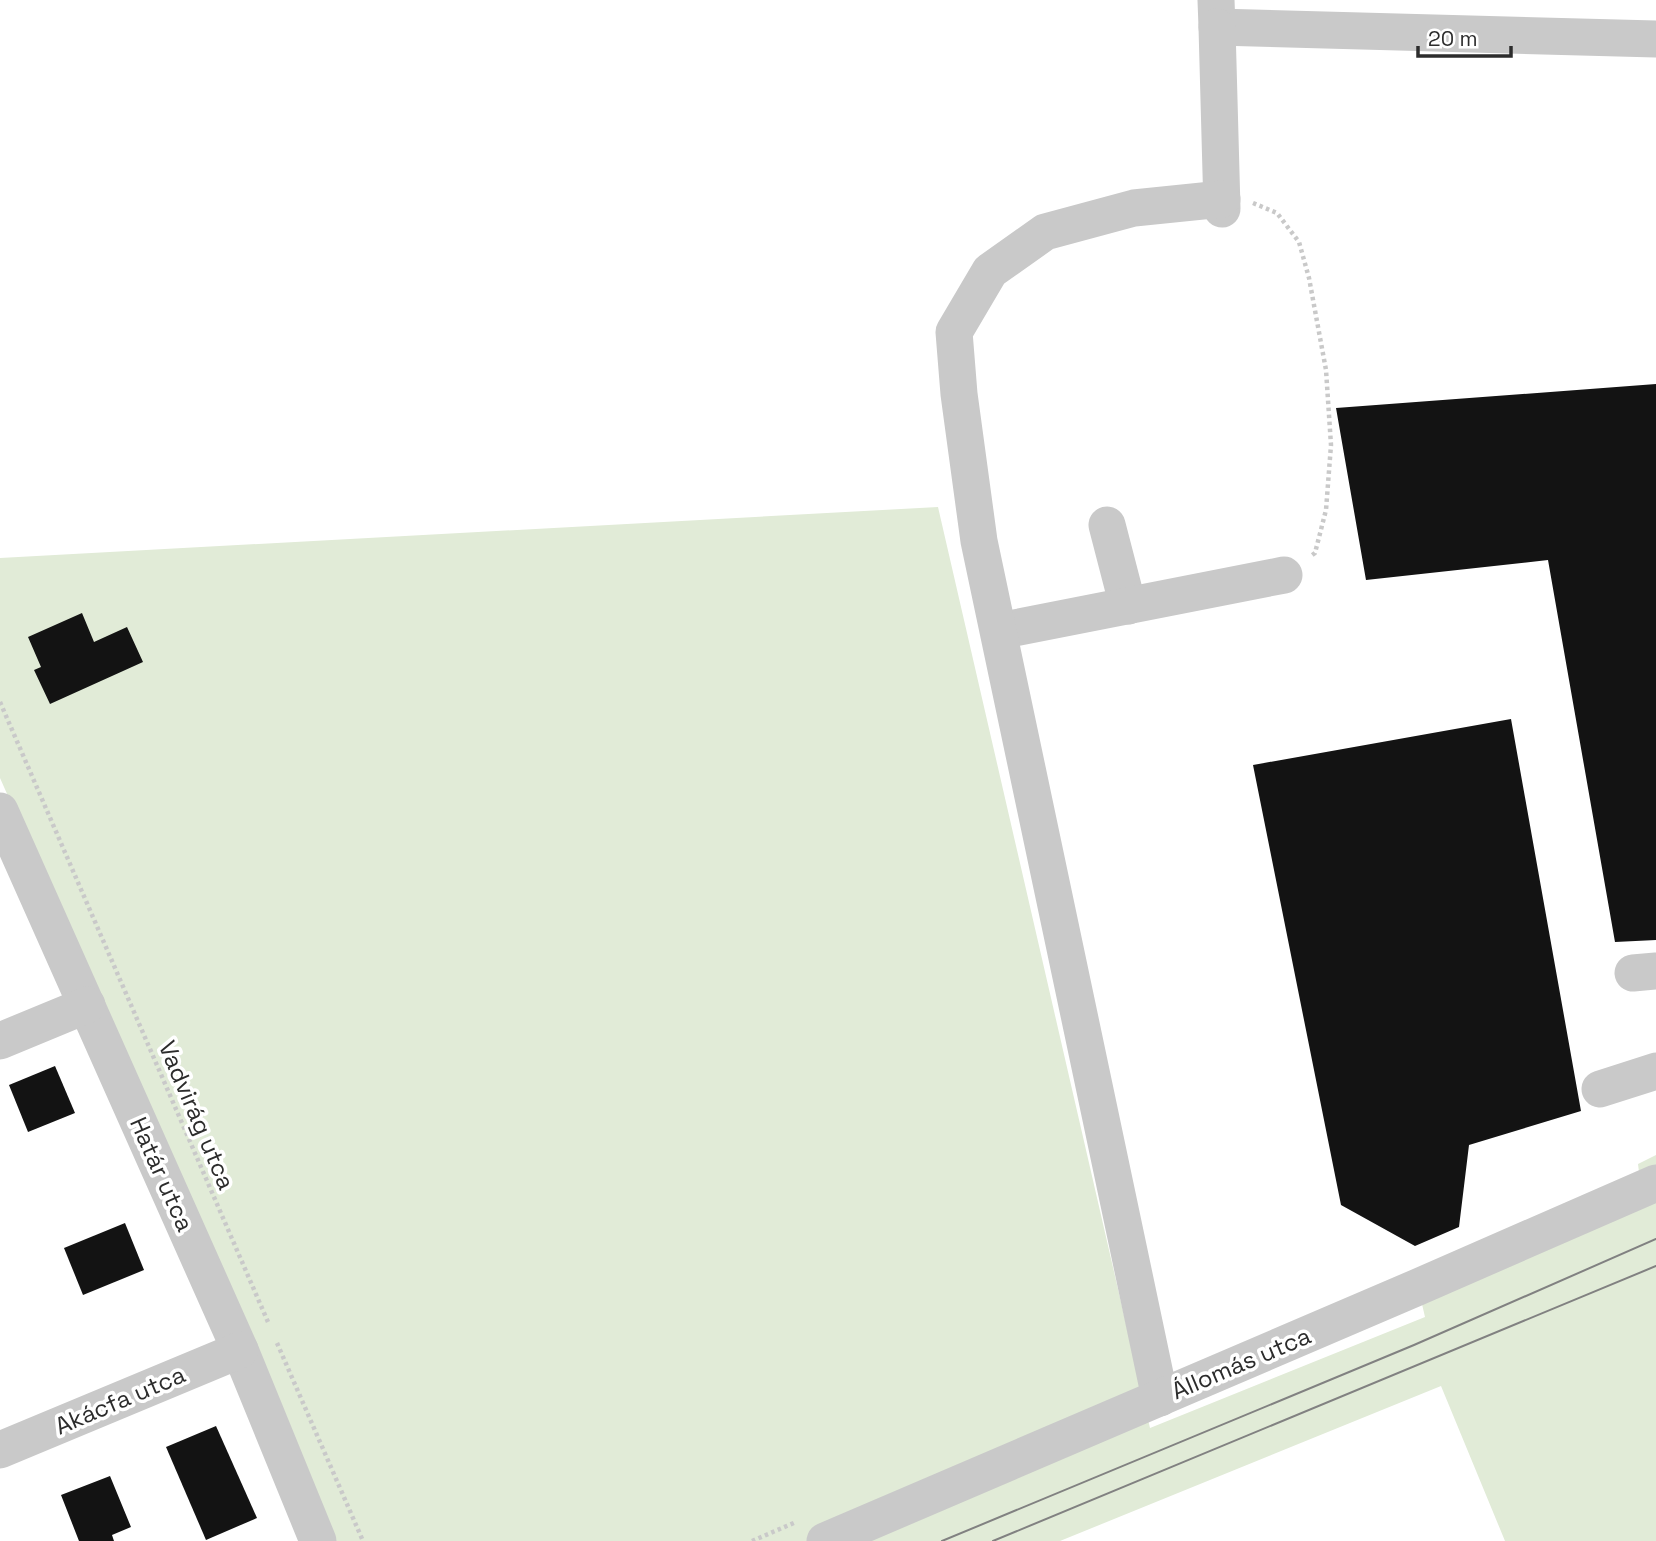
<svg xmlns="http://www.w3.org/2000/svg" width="1656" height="1541" font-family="'Space Grotesk',sans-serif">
  <rect width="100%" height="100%" fill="#fff"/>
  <path fill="#e1ebd7" d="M 938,507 L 1150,1428 L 1425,1317 L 1418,1287 L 1640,1180 L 1638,1164 L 1656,1155 L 1656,1541 L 1505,1541 L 1441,1386 L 1060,1541 L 330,1541 L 254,1350 L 0,778 L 0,558 Z"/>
  <g fill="#131313">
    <path d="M 1656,384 L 1656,940 L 1615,942 L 1548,560 L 1366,580 L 1336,408 Z"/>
    <path d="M 82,613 L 94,642 L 127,627 L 143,662 L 50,704 L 34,670 L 41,667 L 28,637 Z"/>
    <path d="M 1511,719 L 1581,1111 L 1469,1145 L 1459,1227 L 1415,1246 L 1341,1205 L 1253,765 Z"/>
    <path d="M 55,1066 L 75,1113 L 28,1132 L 9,1085 Z"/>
    <path d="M 125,1223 L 144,1270 L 83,1295 L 64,1248 Z"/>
    <path d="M 216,1426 L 257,1518 L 206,1540 L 166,1447 Z"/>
    <path d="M 110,1476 L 131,1527 L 112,1535 L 114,1541 L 79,1541 L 61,1495 Z"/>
  </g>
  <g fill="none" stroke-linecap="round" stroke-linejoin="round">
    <g stroke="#c9c9c9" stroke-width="4.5" stroke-dasharray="3.5 3.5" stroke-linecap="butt">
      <path d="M 1253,203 L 1277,213 L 1299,242 L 1309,278 L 1326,370 L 1331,445 L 1326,510 L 1315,553 L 1311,556"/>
      <path d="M 0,702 L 268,1322"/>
      <path d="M 277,1343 L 363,1541"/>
      <path d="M 752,1541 L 796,1522"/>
    </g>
    <g stroke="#c9c9c9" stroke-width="37">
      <path d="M 1216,0 L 1217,27 L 1656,39"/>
      <path d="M 1217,27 L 1222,209"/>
      <path d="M 1107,525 L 1128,606"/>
      <path d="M 999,631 L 1284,575"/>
      <path d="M 0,811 L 240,1350 L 318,1541"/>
      <path d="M 1633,973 L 1656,971"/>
      <path d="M 0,1041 L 87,1005"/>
      <path d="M 1600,1089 L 1656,1071"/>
      <path d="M 1160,1398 L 979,541 L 959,394 L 954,332 L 990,271 L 1045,232 L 1134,208 L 1222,199"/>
      <path d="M 0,1450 L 240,1350"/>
      <path d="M 825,1541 L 1418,1287 L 1656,1183"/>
    </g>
    <g stroke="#818181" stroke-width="2">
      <path d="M 942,1541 L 1414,1345 L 1656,1239"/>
      <path d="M 993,1541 L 1656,1266"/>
    </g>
  </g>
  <g text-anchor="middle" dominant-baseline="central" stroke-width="7" stroke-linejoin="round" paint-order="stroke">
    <g font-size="24" fill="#2c2c2c" stroke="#fff">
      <text transform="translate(197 1115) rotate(67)">Vadvirág utca</text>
      <text transform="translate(162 1174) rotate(66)">Határ utca</text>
      <text transform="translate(1241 1363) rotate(-23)">Állomás utca</text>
      <text transform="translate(120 1400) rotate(-23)">Akácfa utca</text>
    </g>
  </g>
  <path d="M1418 46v10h93v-10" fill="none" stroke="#2c2c2c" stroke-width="3.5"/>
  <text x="1428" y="46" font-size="21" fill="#2c2c2c" stroke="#ffffff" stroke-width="5" paint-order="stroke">20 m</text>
</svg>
